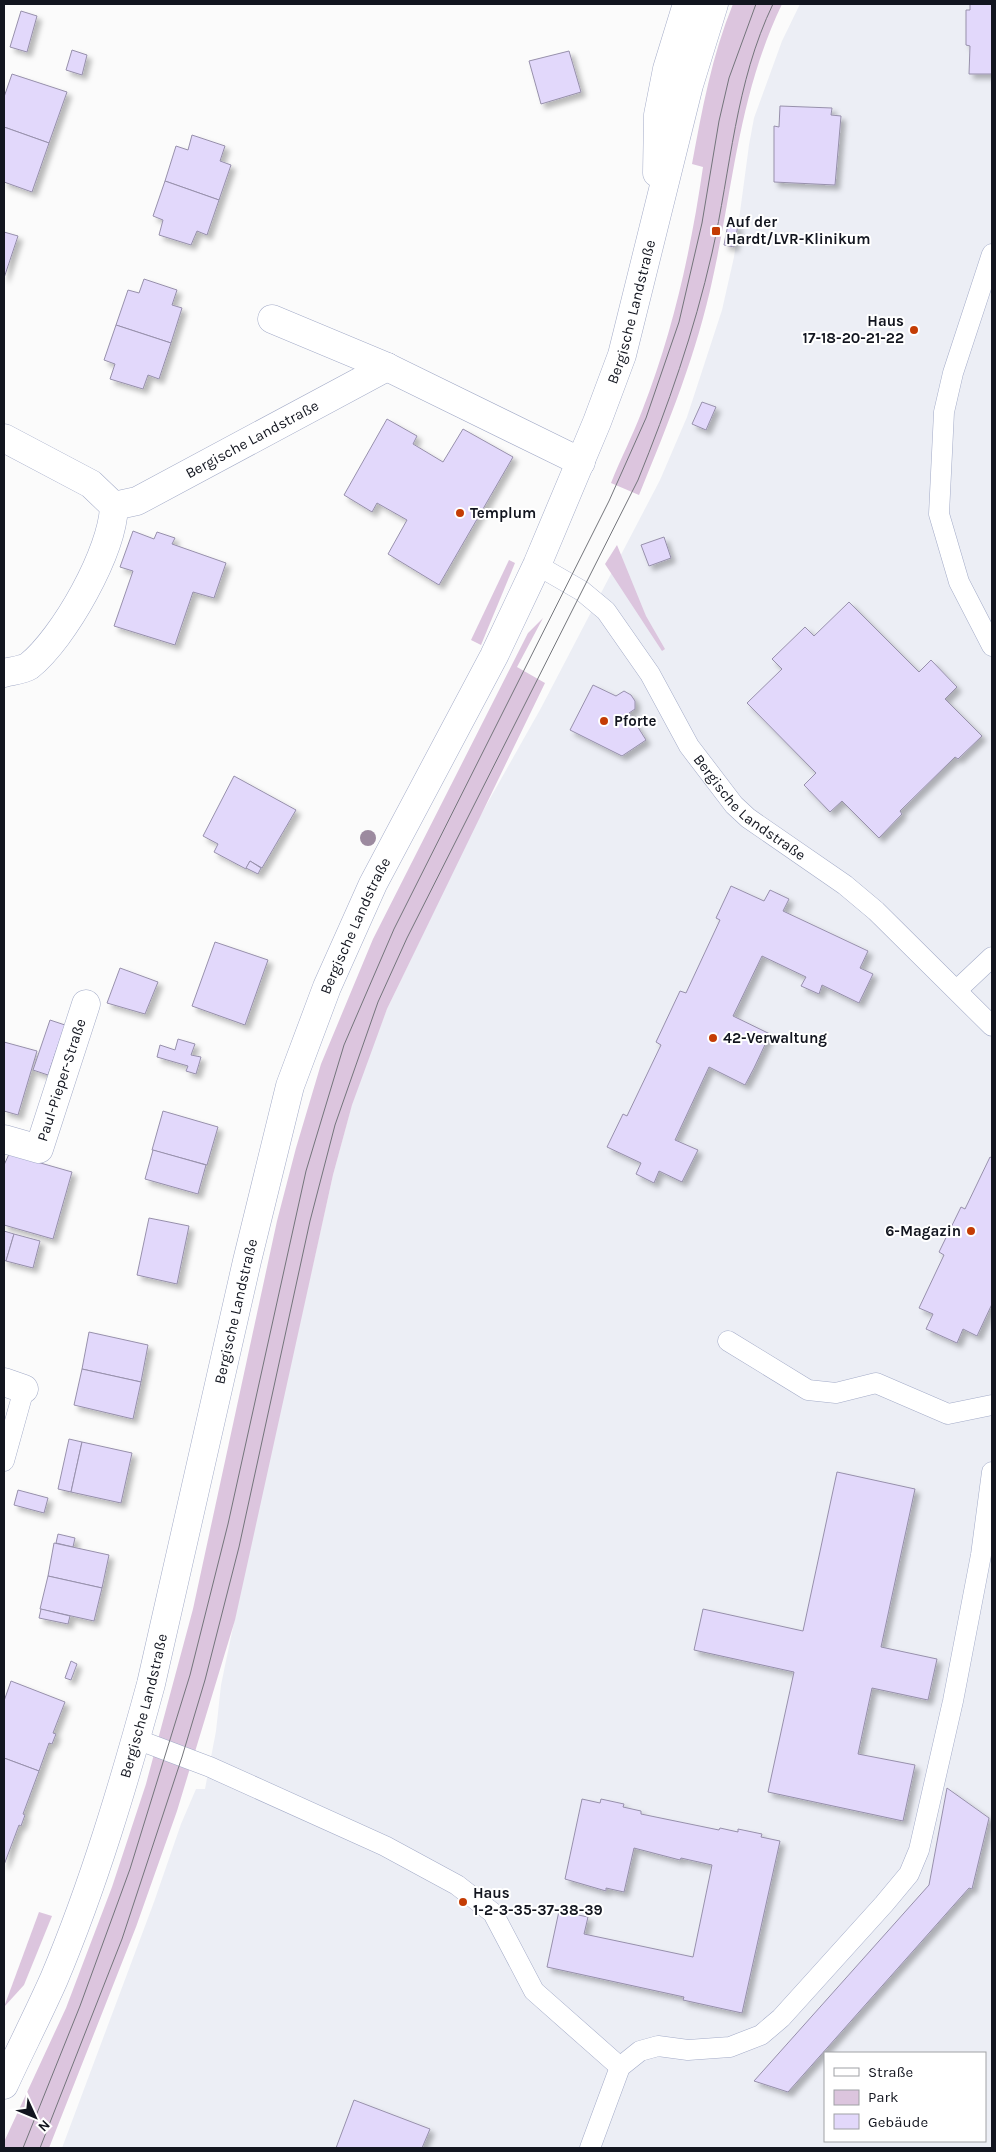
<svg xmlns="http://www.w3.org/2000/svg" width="996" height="2152" font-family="Karla,sans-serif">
  <defs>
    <filter id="shadow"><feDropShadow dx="4.5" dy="4.5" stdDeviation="2.5" flood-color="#0004"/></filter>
  </defs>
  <rect width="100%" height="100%" fill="#fbfbfb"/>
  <path fill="#eceef5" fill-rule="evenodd" d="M 800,4 L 992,4 L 992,2148 L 62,2148 L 154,1902 L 181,1824 L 196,1789 L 205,1789 L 216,1731 L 221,1685 L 249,1550 L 333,1175 L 352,1104 L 368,1057 L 387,1009 L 474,827 L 541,708 L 660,480 L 687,417 L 722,310 L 734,257 L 749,145 L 754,118 L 782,41 ZM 825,2053 L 985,2053 L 985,2141 L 825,2141 Z"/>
  <g fill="#dcc5de">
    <path d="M 733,4 L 782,4 C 739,94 734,182 713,277 C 697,353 668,424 639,495 L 611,483 C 621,458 632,437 642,411 C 673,332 691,250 703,167 L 692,164 C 702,110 712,55 733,4 Z"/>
    <path d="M 617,545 L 646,616 L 665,649 L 662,651 L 605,564 Z"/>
    <path d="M 509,560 L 515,563 L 481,645 L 471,640 Z"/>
    <path d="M 543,618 L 517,667 L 545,683 L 387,1009 L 352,1105 L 333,1175 L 235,1620 L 177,1811 L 136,1927 L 49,2148 L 4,2148 L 4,2142 L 66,2008 L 112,1887 L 146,1784 L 193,1609 L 277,1221 L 296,1148 L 321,1064 L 373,939 L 528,633 Z"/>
    <path d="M 39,1912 L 52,1916 L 24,1985 L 4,2007 Z"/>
  </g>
  <g fill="#e2d8fb" stroke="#9790ab" filter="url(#shadow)">
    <path d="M 970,4 L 992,4 L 992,84 L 992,74 L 969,74 L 970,46 L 966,45 L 966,10 L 970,10 Z"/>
    <path d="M 21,11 L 37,16 L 27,52 L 10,47 Z"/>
    <path d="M 72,50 L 87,55 L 82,75 L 66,70 Z"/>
    <path d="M 569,51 L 581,92 L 541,104 L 529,61 Z"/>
    <path d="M 12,74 L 67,92 L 49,143 L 4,127 L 4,97 Z"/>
    <path d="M 780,106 L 832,108 L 831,115 L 841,116 L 835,185 L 774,182 L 774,126 L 779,127 Z"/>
    <path d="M 4,127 L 49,143 L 32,192 L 4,182 Z"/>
    <path d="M 192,135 L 225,146 L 220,161 L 231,165 L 219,200 L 165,181 L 176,146 L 188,150 Z"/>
    <path d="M 165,181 L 219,200 L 207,235 L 197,231 L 191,245 L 159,235 L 163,220 L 153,216 Z"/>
    <path d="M 728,224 L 738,225 L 734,247 L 724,245 Z"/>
    <path d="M 4,232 L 18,236 L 4,278 Z"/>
    <path d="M 144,279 L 177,290 L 172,305 L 182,308 L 171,343 L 116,325 L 128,290 L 139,293 Z"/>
    <path d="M 116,325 L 171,343 L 159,379 L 148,375 L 143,389 L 110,379 L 115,364 L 104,360 Z"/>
    <path d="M 702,402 L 716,407 L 706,430 L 692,424 Z"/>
    <path d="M 387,419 L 417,436 L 413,444 L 443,462 L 463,429 L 513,457 L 439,585 L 388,554 L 407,520 L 377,503 L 372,512 L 344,495 Z"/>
    <path d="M 133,531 L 154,539 L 157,532 L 175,538 L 172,544 L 226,563 L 214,598 L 193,592 L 175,645 L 114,626 L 133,571 L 120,567 Z"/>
    <path d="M 664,537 L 671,558 L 649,566 L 641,545 Z"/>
    <path d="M 849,602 L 919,672 L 931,660 L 957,687 L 945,699 L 982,736 L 958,759 L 955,757 L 900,811 L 902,814 L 879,838 L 842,801 L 830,812 L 804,785 L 816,773 L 747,703 L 782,669 L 772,659 L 805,627 L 814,636 Z"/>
    <path d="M 593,685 L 616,696 L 624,691 L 631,695 L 635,701 L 635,709 L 629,713 L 646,740 L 622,756 L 570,730 Z"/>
    <path d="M 234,776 L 296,810 L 262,868 L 250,861 L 246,869 L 214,852 L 218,844 L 203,836 Z"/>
    <path d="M 250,861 L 261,868 L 258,874 L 246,868 Z"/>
    <path d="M 731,886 L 764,901 L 770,890 L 789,899 L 783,911 L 868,951 L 860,968 L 873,974 L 859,1003 L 822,985 L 819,994 L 801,986 L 806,977 L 762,956 L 733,1016 L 770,1034 L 754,1068 L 745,1085 L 709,1067 L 675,1140 L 698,1150 L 682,1182 L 659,1171 L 654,1183 L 636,1174 L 641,1163 L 607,1147 L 623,1114 L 627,1116 L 661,1045 L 656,1042 L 680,991 L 686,993 L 720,920 L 716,918 Z"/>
    <path d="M 215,942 L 268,960 L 245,1025 L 192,1006 Z"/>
    <path d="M 120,968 L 158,982 L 145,1014 L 107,1003 Z"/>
    <path d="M 50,1020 L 65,1025 L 48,1075 L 33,1070 Z"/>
    <path d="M 178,1039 L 195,1044 L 191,1055 L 201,1057 L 196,1074 L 186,1071 L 188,1066 L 157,1057 L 160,1045 L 175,1050 Z"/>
    <path d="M 4,1042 L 37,1051 L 18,1115 L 4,1111 Z"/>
    <path d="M 163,1111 L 218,1127 L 207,1165 L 152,1150 Z"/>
    <path d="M 153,1150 L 206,1165 L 198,1194 L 145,1179 Z"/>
    <path d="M 9,1154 L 72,1172 L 53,1239 L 4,1225 L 4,1165 Z"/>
    <path d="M 990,1157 L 992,1158 L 992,1304 L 977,1336 L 963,1329 L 957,1343 L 926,1329 L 933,1314 L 919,1308 L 944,1255 L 939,1252 L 961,1207 L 965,1209 Z"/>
    <path d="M 149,1218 L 189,1226 L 177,1284 L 137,1275 Z"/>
    <path d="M 4,1231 L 14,1234 L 6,1261 L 4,1260 Z"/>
    <path d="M 14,1234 L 40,1241 L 33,1268 L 6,1261 Z"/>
    <path d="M 89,1332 L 148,1345 L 141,1382 L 82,1369 Z"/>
    <path d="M 82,1369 L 141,1382 L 133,1419 L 74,1405 Z"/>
    <path d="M 69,1439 L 82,1442 L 71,1492 L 58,1489 Z"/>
    <path d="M 82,1442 L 132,1453 L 121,1503 L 71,1492 Z"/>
    <path d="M 837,1472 L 915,1489 L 881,1647 L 937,1659 L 928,1700 L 872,1688 L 858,1754 L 915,1765 L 903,1821 L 768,1792 L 794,1672 L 694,1650 L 703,1609 L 803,1631 Z"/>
    <path d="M 18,1490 L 48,1498 L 44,1513 L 14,1505 Z"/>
    <path d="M 58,1534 L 75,1538 L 73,1547 L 56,1543 Z"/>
    <path d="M 54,1543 L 109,1555 L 102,1588 L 48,1576 Z"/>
    <path d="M 48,1576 L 102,1588 L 94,1621 L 40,1609 Z"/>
    <path d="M 41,1609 L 70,1616 L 68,1624 L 39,1618 Z"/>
    <path d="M 71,1661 L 77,1664 L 71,1680 L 65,1678 Z"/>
    <path d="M 11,1681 L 65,1702 L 53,1733 L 56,1734 L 52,1744 L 49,1743 L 39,1771 L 4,1758 L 4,1701 Z"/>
    <path d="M 4,1758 L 39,1771 L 23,1814 L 25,1815 L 21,1826 L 19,1825 L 4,1865 Z"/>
    <path d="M 947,1788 L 989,1818 L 972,1889 L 969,1888 L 788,2092 L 754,2081 L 929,1885 Z"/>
    <path d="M 582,1799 L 600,1803 L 601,1799 L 624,1804 L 623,1807 L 641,1811 L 641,1814 L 719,1830 L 720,1828 L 738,1832 L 738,1829 L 762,1834 L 761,1837 L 780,1841 L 742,2013 L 683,2000 L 684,1997 L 547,1967 L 559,1911 L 588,1917 L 584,1934 L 693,1957 L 712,1865 L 681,1858 L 680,1860 L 634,1848 L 624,1892 L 606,1888 L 606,1891 L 565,1879 Z"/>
    <path d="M 354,2100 L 430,2129 L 422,2148 L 336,2148 Z"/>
  </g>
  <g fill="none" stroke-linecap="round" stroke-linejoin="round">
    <g stroke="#a3abc8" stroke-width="21">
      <g id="service">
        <path d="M 992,254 L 953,373 L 944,412 L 939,514 L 959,582 L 992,646"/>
        <path id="s1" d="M 537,565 L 582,591 L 606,611 L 650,674 L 689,746 L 734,805 L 748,818 L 845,885 L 876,911 L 992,1026"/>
        <path d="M 957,990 L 992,957"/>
        <path d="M 728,1341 L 808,1390 L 836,1393 L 876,1383 L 948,1414 L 992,1405"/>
        <path d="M 4,1461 L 24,1389"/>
        <path d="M 136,1739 L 210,1767 L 385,1846 L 457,1885 L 493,1913 L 534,1991 L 620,2067"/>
        <path d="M 590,2148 L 620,2067 L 640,2051 L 658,2046 L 688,2050 L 730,2047 L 761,2035 L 781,2018 L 884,1904 L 909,1874 L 919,1850 L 953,1701 L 981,1555 L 992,1472"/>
      </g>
    </g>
    <g stroke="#a3abc8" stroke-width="29">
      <g id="minor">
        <path d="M 272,319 L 387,367 L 581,462"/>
        <path d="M 4,438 L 91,484 L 114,506 C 113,551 64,638 29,666 C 23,670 11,671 4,673"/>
        <path id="s2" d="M 114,506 L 137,501 L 387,367"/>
        <path id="s3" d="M 4,1139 L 39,1149 L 86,1004"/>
        <path d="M 4,1382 L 24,1389"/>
      </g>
    </g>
    <g stroke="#a3abc8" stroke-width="29">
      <g id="primary">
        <path d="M 657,173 L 658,115 L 667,69 L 687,4"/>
        <path id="s4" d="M 4,2085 C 20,2050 38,2015 54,1979 C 94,1884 124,1783 151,1684 L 247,1261 L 290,1086 L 327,987 L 373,884 L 494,656 L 537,565 L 597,422 L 622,355 L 689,85 L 714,4"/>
      </g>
    </g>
    <use href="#service" stroke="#fff" stroke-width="20"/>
    <use href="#minor" stroke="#fff" stroke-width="28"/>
    <use href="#primary" stroke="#fff" stroke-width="28"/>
    <g stroke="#73757b" stroke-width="1">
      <path d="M 23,2148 L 80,2006 L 130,1869 L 190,1675 L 228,1524 L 306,1171 L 344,1045 L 394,929 L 609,501 L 646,418 L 679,322 L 702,223 L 719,121 L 729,78 L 756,4"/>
      <path d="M 40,2148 L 122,1939 L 182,1757 L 205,1680 L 239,1547 L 310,1221 L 335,1125 L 378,1002 L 407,938 L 638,480 C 668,406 694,332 712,253 C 731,169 735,83 773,4"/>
    </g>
  </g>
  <circle fill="#9c8a9f" cx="368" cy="838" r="8"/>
  <g fill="#c43c04" stroke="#fff" stroke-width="2">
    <rect x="711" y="226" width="10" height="10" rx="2.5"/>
    <circle cx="914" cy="330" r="5"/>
    <circle cx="460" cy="513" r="5"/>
    <circle cx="604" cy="721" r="5"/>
    <circle cx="713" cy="1038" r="5"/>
    <circle cx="971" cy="1231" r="5"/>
    <circle cx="463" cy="1902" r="5"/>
  </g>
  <g text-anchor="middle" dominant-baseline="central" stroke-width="4" stroke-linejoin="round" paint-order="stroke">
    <g font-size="15" font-weight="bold" fill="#12151f" stroke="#fff" text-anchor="start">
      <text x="726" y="222">Auf der<tspan x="726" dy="17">Hardt/LVR-Klinikum</tspan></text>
      <text x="904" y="321" text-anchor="end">Haus<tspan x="904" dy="17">17-18-20-21-22</tspan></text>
      <text x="470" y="513">Templum</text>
      <text x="614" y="721">Pforte</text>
      <text x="723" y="1038">42-Verwaltung</text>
      <text x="961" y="1231" text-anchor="end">6-Magazin</text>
      <text x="473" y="1893">Haus<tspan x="473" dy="17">1-2-3-35-37-38-39</tspan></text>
    </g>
    <g font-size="15" fill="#12151f" stroke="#fff">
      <text stroke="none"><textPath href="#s4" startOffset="1890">Bergische Landstraße</textPath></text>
      <text stroke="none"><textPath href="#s2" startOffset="154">Bergische Landstraße</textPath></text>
      <text stroke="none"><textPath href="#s1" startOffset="329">Bergische Landstraße</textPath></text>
      <text stroke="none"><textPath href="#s4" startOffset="1215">Bergische Landstraße</textPath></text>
      <text stroke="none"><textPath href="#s3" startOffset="109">Paul-Pieper-Straße</textPath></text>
      <text stroke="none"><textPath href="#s4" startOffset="810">Bergische Landstraße</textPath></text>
      <text stroke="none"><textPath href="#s4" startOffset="405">Bergische Landstraße</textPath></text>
    </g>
  </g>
  <rect width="996" height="2152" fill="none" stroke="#12151f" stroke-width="10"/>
  <rect x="824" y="2052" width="162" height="90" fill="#ffffff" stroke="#a0a1a5"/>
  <rect x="834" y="2068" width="25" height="8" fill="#ffffff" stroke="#a0a1a5"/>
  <text x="868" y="2077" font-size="15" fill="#12151f">Straße</text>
  <rect x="834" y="2090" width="25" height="15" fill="#dcc5de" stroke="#a0a1a5"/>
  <text x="868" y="2102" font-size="15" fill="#12151f">Park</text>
  <rect x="834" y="2114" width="25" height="15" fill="#e2d8fb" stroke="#a0a1a5"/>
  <text x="868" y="2127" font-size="15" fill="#12151f">Gebäude</text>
  <g transform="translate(35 2117) rotate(134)" stroke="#ffffff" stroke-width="4" paint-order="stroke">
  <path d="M0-4L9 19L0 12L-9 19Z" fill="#12151f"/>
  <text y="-8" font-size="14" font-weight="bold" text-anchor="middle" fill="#12151f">N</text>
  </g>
</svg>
